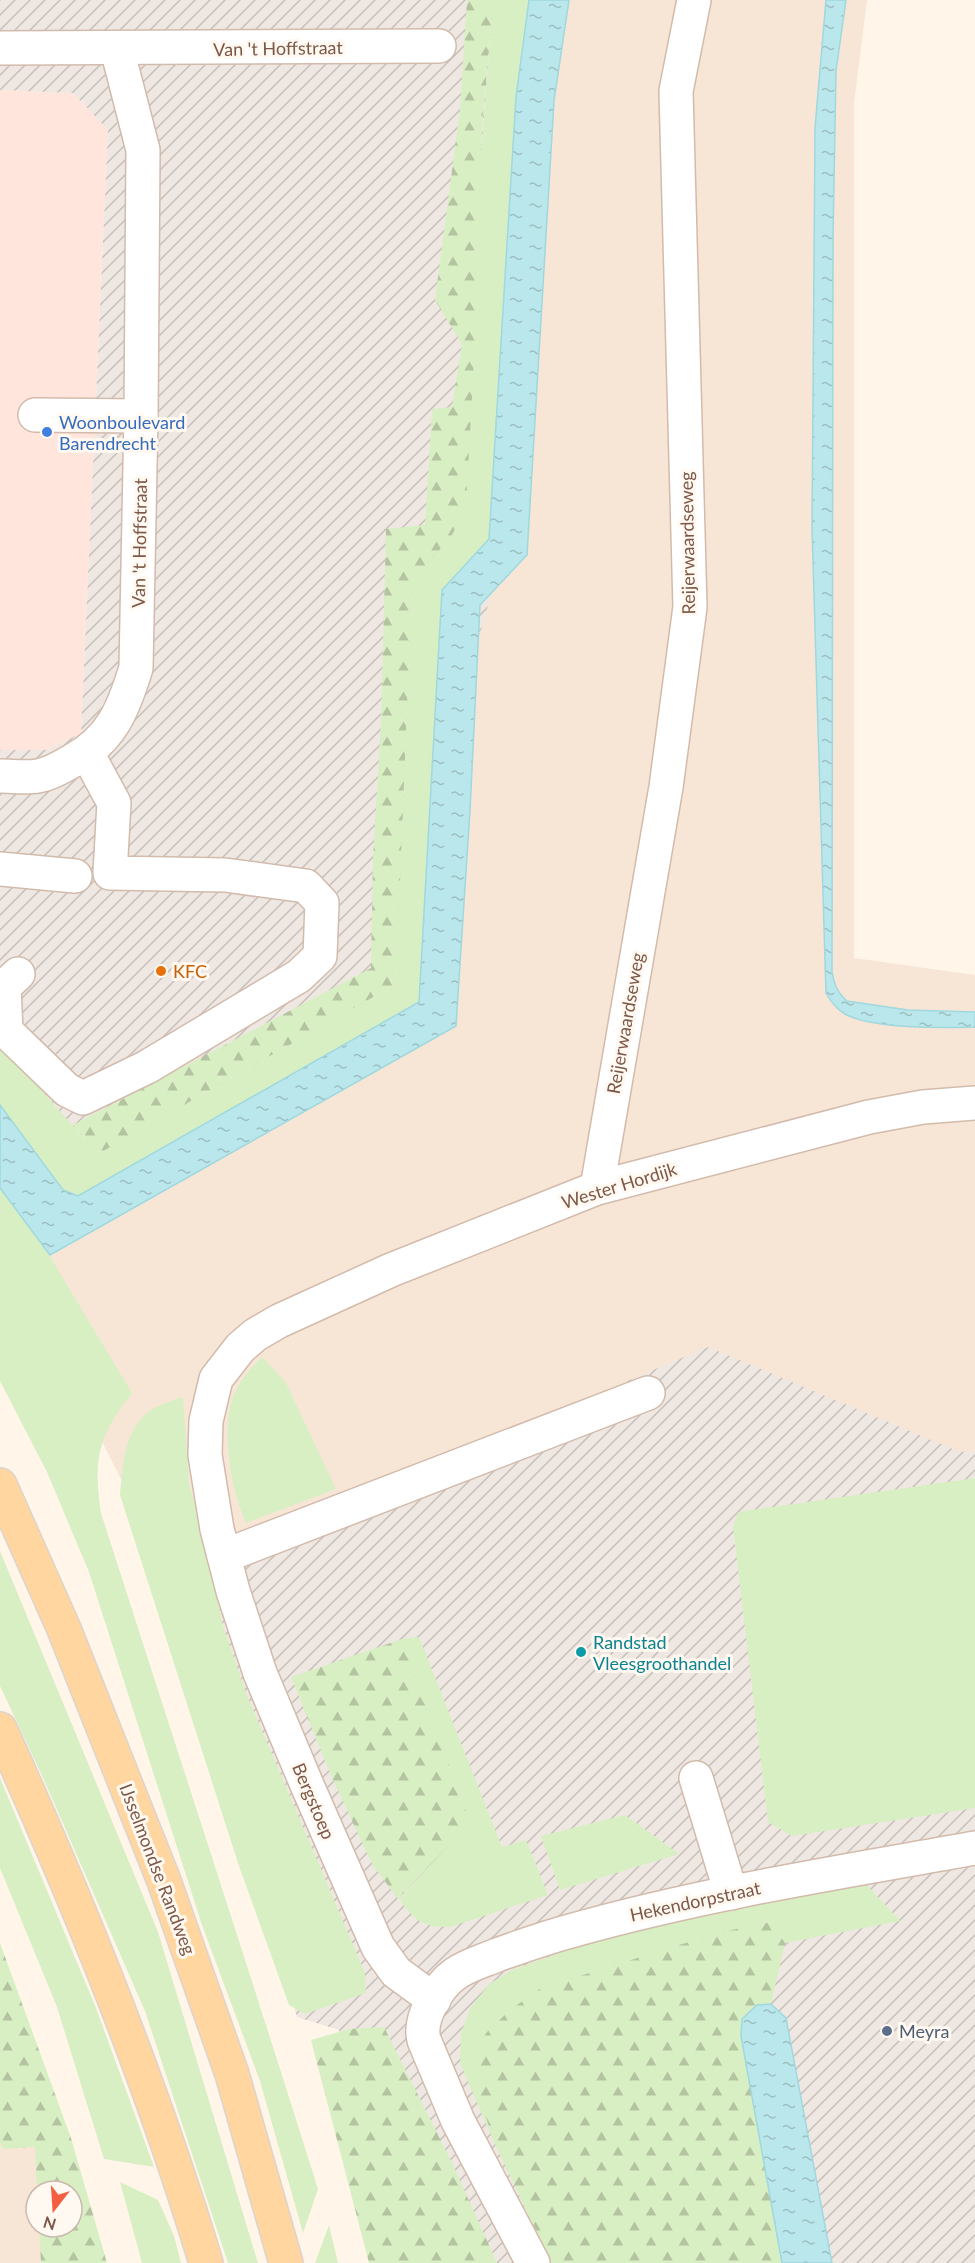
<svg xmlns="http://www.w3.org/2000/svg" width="975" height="2263" font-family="Lato,sans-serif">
  <defs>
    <pattern id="industrial-furrows" width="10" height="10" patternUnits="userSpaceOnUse" patternTransform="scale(1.5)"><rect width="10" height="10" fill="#efe8e2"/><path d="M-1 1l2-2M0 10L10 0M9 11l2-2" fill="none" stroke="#c7bfb9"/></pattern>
    <pattern id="forest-firs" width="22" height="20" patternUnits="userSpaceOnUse" patternTransform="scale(1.5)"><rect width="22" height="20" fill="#d8efc4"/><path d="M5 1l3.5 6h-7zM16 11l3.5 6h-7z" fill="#b4c4a1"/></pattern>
    <pattern id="water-ripples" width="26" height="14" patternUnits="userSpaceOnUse" patternTransform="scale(1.5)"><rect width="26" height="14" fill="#bae7eb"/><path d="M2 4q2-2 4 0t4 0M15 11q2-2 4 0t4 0" fill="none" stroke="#9cbec0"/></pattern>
  </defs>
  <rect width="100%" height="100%" fill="#fff5e9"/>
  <g fill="#f7e6d6" fill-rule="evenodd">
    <path d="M 521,0 L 867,0 L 854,103 L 854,958 L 975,975 L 975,1451 L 168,1573 L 15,1268 Z"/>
    <path d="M 0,2038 L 65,2127 L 91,2263 L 0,2263 ZM 36,2191 L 72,2191 L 72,2227 L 36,2227 Z"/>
  </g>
  <path fill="#ffe5dc" d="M 0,90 L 73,93 L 108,130 L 81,733 L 47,750 L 0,750 Z"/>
  <g fill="url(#industrial-furrows)">
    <path d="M 0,0 L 521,0 L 505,544 L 363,1055 L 69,1219 L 0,1139 L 0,750 L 47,750 L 81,733 L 108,130 L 73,93 L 0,90 Z"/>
    <path d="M 708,1347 L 960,1452 L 975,1451 L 975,2263 L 390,2263 L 339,2030 L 297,2017 L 168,1573 Z"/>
  </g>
  <g fill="#d8efc4">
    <path d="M 493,0 L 568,0 L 553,105 L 528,554 L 480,605 L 457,1025 L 49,1255 L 132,1393 C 98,1437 93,1458 101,1513 C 173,1738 247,1963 318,2189 L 303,2233 L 260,2081 L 202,1925 L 89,1572 L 47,1472 L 0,1381 L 0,1188 L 49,1254 L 63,1190 L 0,1105 L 0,1044 L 98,1154 L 396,984 L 412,582 L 452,535 Z"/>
    <path d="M 262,1357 L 285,1381 L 336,1489 L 246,1523 C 231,1490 220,1429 234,1394 C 241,1379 251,1368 262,1357 Z"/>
    <path d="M 183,1397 L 189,1484 L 204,1536 L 223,1626 L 246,1693 L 365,1973 L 366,1993 L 305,2014 L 289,2005 L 239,1866 L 120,1495 C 123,1464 124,1424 156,1407 C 164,1403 174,1400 183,1397 Z"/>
    <path d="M 975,1478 L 975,1808 L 792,1836 L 768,1822 L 733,1527 L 738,1512 Z"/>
    <path d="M 0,1551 L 158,1932 L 258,2263 L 228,2263 L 145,2011 L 44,1780 L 0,1686 Z"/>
    <path d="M 419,1637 L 502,1847 L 526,1840 L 548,1895 L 450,1927 C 423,1928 414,1920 399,1899 L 470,1822 L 402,1639 Z"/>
    <path d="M 0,1778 L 96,2008 L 154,2167 L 104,2159 L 57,2007 L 0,1868 Z"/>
    <path d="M 625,1815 L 679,1854 L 560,1890 L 541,1836 Z"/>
    <path d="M 866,1884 L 900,1921 L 785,1943 L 771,1922 L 721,1932 L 541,1988 L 475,2080 L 493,2140 L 460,2063 L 461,2033 L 470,2009 L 489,1984 L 514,1969 L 651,1921 Z"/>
    <path d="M 120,2182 L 158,2200 L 174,2236 L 181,2263 L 142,2263 Z"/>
    <path d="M 329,2225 L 338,2263 L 315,2263 Z"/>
  </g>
  <g fill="url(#forest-firs)">
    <path d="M 467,0 L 493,0 L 482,128 L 475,342 L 466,506 L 452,535 L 412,582 L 396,984 L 98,1154 L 73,1125 L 371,968 L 373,859 L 381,722 L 386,529 L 425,525 L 432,409 L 452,407 L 462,344 L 435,300 L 460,109 Z"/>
    <path d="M 402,1639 L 470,1822 L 398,1899 L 372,1864 L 330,1773 L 291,1677 Z"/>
    <path d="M 771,1922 L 785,1943 L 771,2004 L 757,2005 L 741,2036 L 782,2263 L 551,2263 L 493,2140 L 475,2080 L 472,2054 L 487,2032 L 510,2010 L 541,1988 L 721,1932 Z"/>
    <path d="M 0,1943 L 71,2138 L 107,2263 L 41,2263 L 39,2227 L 72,2227 L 72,2191 L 37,2191 L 35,2147 L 3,2149 L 0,2142 Z"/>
    <path d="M 384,2027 L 453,2165 L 497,2263 L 369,2263 L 311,2040 L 349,2029 Z"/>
  </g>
  <g fill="url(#water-ripples)" stroke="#9fd8df" stroke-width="1.5">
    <path d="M 529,0 L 569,0 L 554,101 L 527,555 L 480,605 L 470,810 L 456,1026 L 50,1255 L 0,1188 L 0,1105 L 63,1190 L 78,1196 L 419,1002 L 442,590 L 489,539 L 516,97 Z"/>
    <path d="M 826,0 L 846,0 L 836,71 L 833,238 L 832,971 C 834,984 837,992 847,1001 L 908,1010 L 975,1012 L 975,1027 C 943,1028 872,1029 845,1014 C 836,1009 831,1002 826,993 L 812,528 L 815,128 Z"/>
    <path d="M 771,2004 L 786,2018 L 832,2263 L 782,2263 L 741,2036 L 742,2019 L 757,2005 Z"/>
  </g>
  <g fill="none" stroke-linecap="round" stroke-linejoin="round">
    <g stroke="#d3bbac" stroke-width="36">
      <g id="minor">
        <path d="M 0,48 L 439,46"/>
        <path d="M 35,415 L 141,416"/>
        <path d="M 0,776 C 12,776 26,778 38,776 C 49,774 62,767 72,761 C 112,739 123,710 136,668 L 141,416 L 143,150 L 117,49"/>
        <path d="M 0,869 L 75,876"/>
        <path d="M 18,974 L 4,987 L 6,1031 L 67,1090 L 83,1098 L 147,1067 L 299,976 L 320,956 L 322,903 L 306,886 L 225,875 L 110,873 L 114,803 L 87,753"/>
        <path d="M 597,1188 L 666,787 L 690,607 L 676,91 L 694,0"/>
        <path d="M 224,1556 L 648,1393"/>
        <path d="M 696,1778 L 731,1893"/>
        <path d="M 434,2000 L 396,1972 L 378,1947 L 307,1785 L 260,1673 L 233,1591 L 217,1529 L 205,1455 L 206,1421 L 216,1379 L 240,1348 L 255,1335 L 279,1321 L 391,1270 L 597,1188 L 869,1117 L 923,1107 L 975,1103"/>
        <path d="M 533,2263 L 458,2121 L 424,2040 C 418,2019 438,1986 455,1974 C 468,1965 483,1961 497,1955 C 522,1946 548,1937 574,1930 C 706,1893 841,1872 975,1848"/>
      </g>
    </g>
    <g stroke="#ddd4cf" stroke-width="36">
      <g id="major">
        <path d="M 0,1485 L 64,1629 L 164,1881 L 232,2074 L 286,2263"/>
        <path d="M 0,1729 C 79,1903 151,2080 206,2263"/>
      </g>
    </g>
    <use href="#minor" stroke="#fff" stroke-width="33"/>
    <use href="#major" stroke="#ffd69f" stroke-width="33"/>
  </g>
  <circle fill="#3f7fe0" stroke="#fff9f1" stroke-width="2" cx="47" cy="432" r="6"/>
  <circle fill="#e8710a" stroke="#fff9f1" stroke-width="2" cx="161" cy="971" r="6"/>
  <circle fill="#0f9aa8" stroke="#fff9f1" stroke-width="2" cx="581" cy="1652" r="6"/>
  <circle fill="#5c6f8a" stroke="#fff9f1" stroke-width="2" cx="887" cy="2031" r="6"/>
  <g text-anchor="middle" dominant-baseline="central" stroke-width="6" stroke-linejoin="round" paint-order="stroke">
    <g font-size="18" fill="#7d5848" stroke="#fff9f1">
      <text transform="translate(278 48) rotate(-1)">Van 't Hoffstraat</text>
      <text transform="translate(139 543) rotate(-89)">Van 't Hoffstraat</text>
      <text transform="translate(687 543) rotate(-91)">Reijerwaardseweg</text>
      <text transform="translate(625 1023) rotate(-80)">Reijerwaardseweg</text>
      <text transform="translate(619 1185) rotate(-17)">Wester Hordijk</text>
      <text transform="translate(314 1801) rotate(67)">Bergstoep</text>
      <text transform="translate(158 1869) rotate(69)">IJsselmondse Randweg</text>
      <text transform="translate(695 1901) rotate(-12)">Hekendorpstraat</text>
    </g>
    <g font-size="18" fill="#366cbe" stroke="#fff9f1" text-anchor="start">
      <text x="59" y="422">Woonboulevard<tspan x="59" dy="21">Barendrecht</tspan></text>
    </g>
    <g font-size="18" fill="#c56008" stroke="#fff9f1" text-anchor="start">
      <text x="173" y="971">KFC</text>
    </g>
    <g font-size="18" fill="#0d838f" stroke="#fff9f1" text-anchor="start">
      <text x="593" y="1642">Randstad<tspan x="593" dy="21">Vleesgroothandel</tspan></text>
    </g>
    <g font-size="18" fill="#4e5e75" stroke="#fff9f1" text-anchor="start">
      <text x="899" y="2031">Meyra</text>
    </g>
  </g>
  <g transform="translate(54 2209) rotate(197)"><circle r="28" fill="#fff9f1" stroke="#cbb9ad" stroke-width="1.5"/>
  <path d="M0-4.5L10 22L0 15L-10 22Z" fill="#f55f41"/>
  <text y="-9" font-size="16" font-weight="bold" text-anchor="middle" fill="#7d5848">N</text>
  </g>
</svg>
